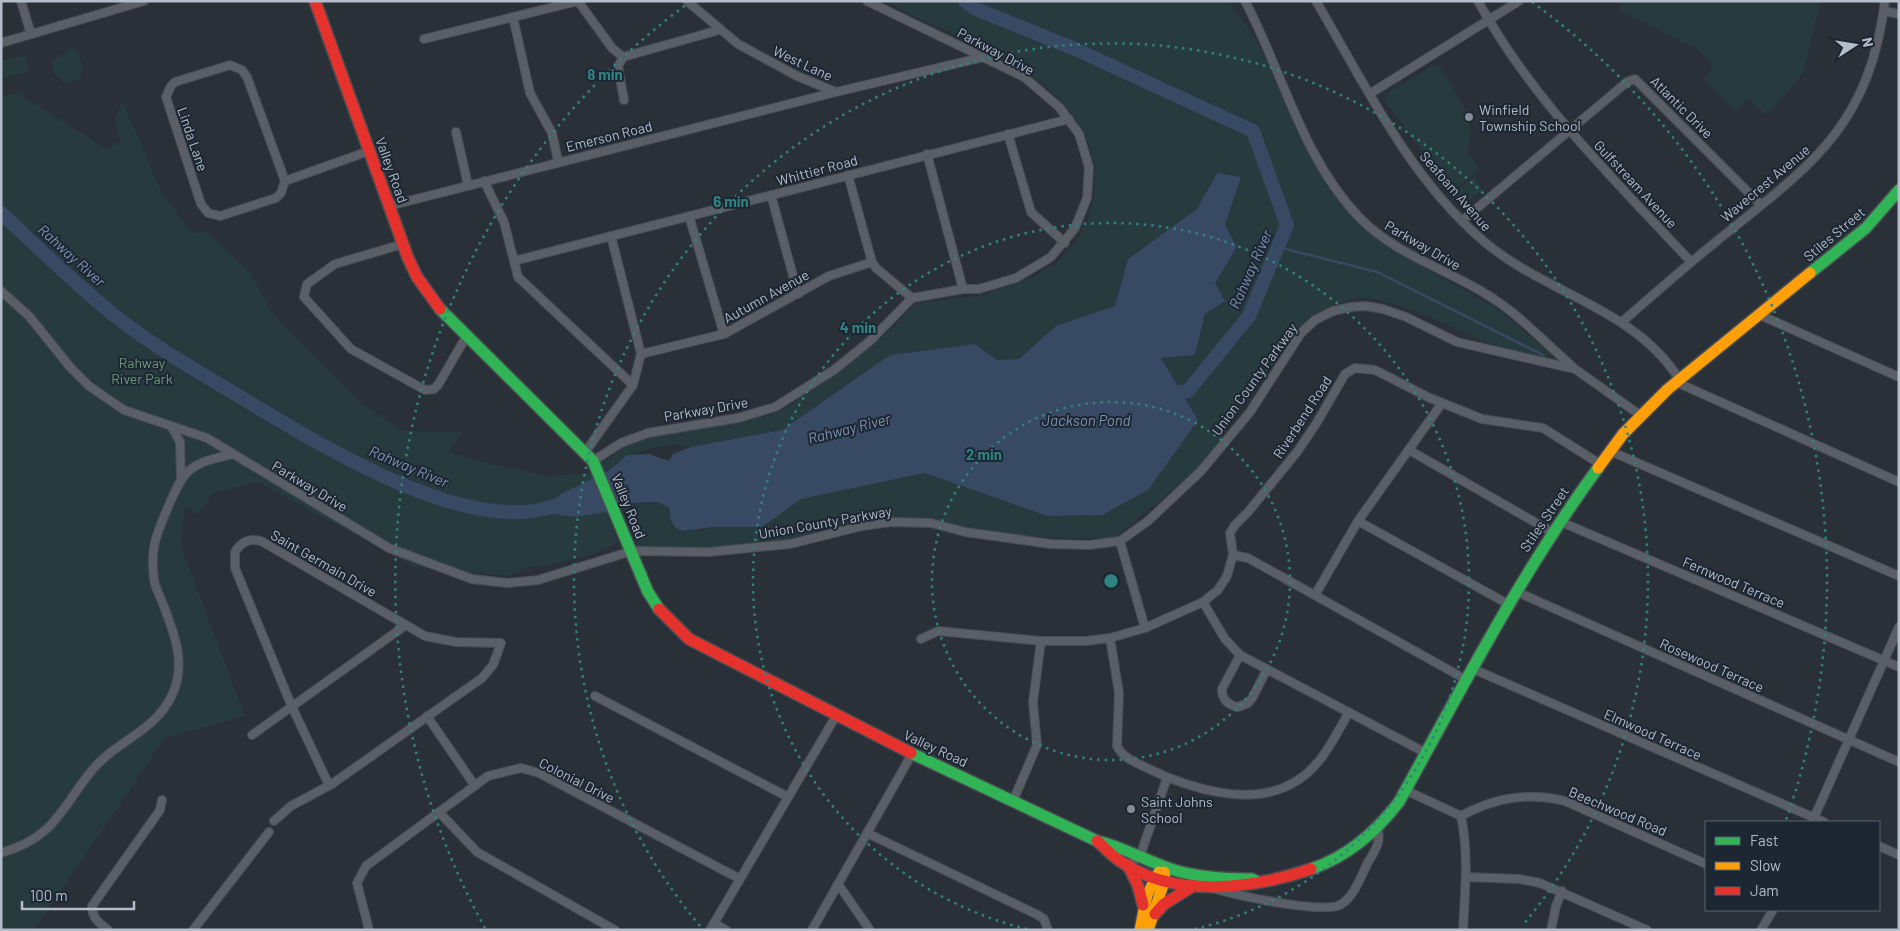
<svg xmlns="http://www.w3.org/2000/svg" width="1900" height="931" font-family="Barlow,sans-serif">
  <rect width="100%" height="100%" fill="#2a3038"/>
  <g fill="#273a3e">
    <path d="M 886,1 L 1229,1 L 1257,41 L 1298,133 L 1320,171 L 1380,238 L 1436,275 L 1495,307 L 1551,354 L 1542,359 C 1528,355 1512,352 1498,347 C 1465,334 1392,296 1360,298 C 1336,300 1314,315 1296,330 L 1203,464 L 1115,538 L 1056,538 L 972,531 L 923,519 L 883,518 L 753,548 L 639,549 L 622,506 L 632,503 L 666,504 L 670,511 L 700,531 L 714,527 L 762,527 L 800,499 L 925,473 L 1047,516 L 1198,420 L 1160,358 L 1195,355 L 1214,283 L 1237,247 L 1225,225 L 1241,177 L 1217,173 L 1197,209 L 1128,259 L 1116,306 L 1056,326 L 1019,359 L 997,360 L 975,344 L 891,355 L 782,430 L 691,447 L 673,444 L 652,448 L 627,455 L 610,470 L 592,477 L 618,542 L 594,554 L 545,566 L 529,567 L 509,576 L 415,567 L 258,482 L 213,493 L 198,514 L 185,506 L 181,546 L 245,716 L 165,738 L 34,930 L 1,930 L 1,97 L 18,93 L 107,149 L 120,141 L 115,119 L 122,100 L 162,193 L 192,233 L 206,231 L 251,273 L 274,316 L 363,405 L 404,431 L 462,432 L 449,452 L 486,463 L 548,476 L 588,473 L 625,447 L 648,437 L 767,416 L 786,408 L 878,341 L 917,303 L 982,295 L 1034,277 L 1057,262 L 1075,243 L 1088,220 L 1095,191 L 1095,166 L 1088,141 L 1071,114 L 1053,92 L 1019,66 L 975,41 L 926,22 Z"/>
    <path d="M 1623,1 L 1820,1 L 1804,72 L 1767,115 L 1749,99 L 1736,111 L 1703,78 L 1714,68 L 1701,52 L 1618,9 Z"/>
    <path d="M 73,47 L 79,52 L 83,72 L 77,80 L 64,83 L 53,73 L 53,60 Z"/>
    <path d="M 25,55 L 29,71 L 3,78 L 1,61 Z"/>
    <path d="M 1434,65 L 1440,66 L 1471,120 L 1468,152 L 1480,169 L 1448,193 L 1435,176 L 1438,173 L 1385,100 L 1384,95 Z"/>
    <path d="M 1474,177 L 1483,190 L 1461,206 L 1451,193 Z"/>
  </g>
  <path fill="#384963" d="M 1217,173 L 1241,177 L 1225,225 L 1237,247 L 1215,283 L 1225,301 L 1205,314 L 1195,355 L 1161,358 L 1198,420 L 1148,490 L 1102,515 L 1047,516 L 925,473 L 801,499 L 762,527 L 714,527 L 683,531 L 676,528 L 671,521 L 669,507 L 656,502 L 632,503 L 607,512 L 575,517 L 538,512 L 561,494 L 610,470 L 627,455 L 649,454 L 669,461 L 673,454 L 691,447 L 782,430 L 890,355 L 975,344 L 997,360 L 1019,359 L 1056,326 L 1115,306 L 1128,259 L 1197,209 Z"/>
  <g fill="none" stroke-linecap="round" stroke-linejoin="round">
    <path stroke="#384963" stroke-width="2.5" d="M 1278,247 L 1377,272 L 1543,355"/>
    <g stroke="#384963" stroke-width="14">
      <path d="M 965,1 L 976,9 L 1075,49 L 1253,131 L 1287,225 L 1249,316 L 1188,391 L 1163,395"/>
      <path d="M 1,213 C 40,249 78,287 119,319 C 159,350 204,375 247,401 C 321,445 467,537 554,506"/>
    </g>
    <g stroke="#484c53" stroke-width="10">
      <g id="street">
        <path d="M 21,1 L 31,34"/>
        <path d="M 578,1 L 612,48 L 623,57"/>
        <path d="M 687,1 L 738,44 L 797,76 L 836,92 L 984,57"/>
        <path d="M 1245,1 C 1283,73 1302,158 1360,218 C 1395,254 1444,268 1486,294 C 1518,313 1544,342 1573,367"/>
        <path d="M 1316,1 C 1364,83 1408,175 1480,238 C 1541,293 1633,306 1679,379"/>
        <path d="M 1478,1 C 1532,100 1615,180 1691,262"/>
        <path d="M 1884,11 L 1899,14"/>
        <path d="M 513,17 L 530,93 L 552,133 L 558,161"/>
        <path d="M 424,39 L 578,1"/>
        <path d="M 1,43 L 144,1"/>
        <path d="M 623,57 L 719,30"/>
        <path d="M 623,57 L 618,67 L 624,100"/>
        <path d="M 230,65 L 242,70 L 247,77 L 285,181 L 281,193 L 276,198 L 220,216 L 208,213 L 201,204 L 166,97 L 171,86 L 175,82 Z"/>
        <path d="M 1371,93 L 1519,1"/>
        <path d="M 456,132 L 468,185"/>
        <path d="M 1008,134 L 1031,212 L 1065,243"/>
        <path d="M 927,154 L 963,289"/>
        <path d="M 848,175 L 872,262"/>
        <path d="M 285,181 L 369,151"/>
        <path d="M 484,181 L 504,222 L 518,277 L 633,385"/>
        <path d="M 771,195 L 798,294"/>
        <path d="M 389,206 L 836,92"/>
        <path d="M 689,216 L 724,334"/>
        <path d="M 1463,220 L 1627,82 L 1635,79 L 1761,205"/>
        <path d="M 611,236 L 641,354"/>
        <path d="M 403,244 L 335,264 L 307,284 L 304,297 L 351,349 L 425,390 L 434,389 L 438,385 L 466,337"/>
        <path d="M 514,261 L 1069,119"/>
        <path d="M 1,291 L 29,316 L 70,367 L 89,386 L 124,410 L 207,438 L 389,548 L 472,579 L 507,583 L 538,580 L 632,551 L 709,552 L 790,544 L 862,526 L 891,522 L 931,523 L 965,532 L 1051,544 L 1089,545 L 1120,541 L 1148,521 L 1201,471 L 1250,412 L 1301,333 L 1315,320 L 1333,311 L 1351,307 L 1366,306 L 1383,309 L 1406,317 L 1457,342 L 1575,369 L 1640,415"/>
        <path d="M 1760,315 L 1899,377"/>
        <path d="M 1622,322 C 1655,293 1688,264 1723,236 C 1814,163 1869,125 1885,1"/>
        <path d="M 1676,382 L 1899,482"/>
        <path d="M 171,426 L 180,442 L 181,478"/>
        <path d="M 1409,450 L 1552,532"/>
        <path d="M 586,451 L 633,385 L 641,354 L 724,334 L 829,276 L 872,262 L 876,268 L 912,298"/>
        <path d="M 1610,451 L 1899,576"/>
        <path d="M 593,461 L 621,443 L 648,433 L 738,418 L 775,407 L 834,370 L 871,340 L 912,298 L 963,289 L 979,289 L 1016,278 L 1051,257 L 1075,228 L 1087,198 L 1089,167 L 1079,134 L 1059,107 L 1024,77 L 867,1"/>
        <path d="M 1358,521 L 1508,604"/>
        <path d="M 1559,521 L 1899,667"/>
        <path d="M 1120,541 L 1145,628"/>
        <path d="M 1233,555 L 1248,558 L 1465,679"/>
        <path d="M 1515,591 L 1899,762"/>
        <path d="M 1315,595 L 1358,521 L 1442,403"/>
        <path d="M 1203,602 L 1225,639 L 1240,655 L 1426,753"/>
        <path d="M 1110,638 L 1119,693 L 1117,746 C 1123,758 1135,762 1147,768 C 1188,788 1250,808 1293,783 C 1321,768 1334,738 1349,712"/>
        <path d="M 921,639 L 938,631 L 1041,641 L 1086,641 L 1110,638 L 1145,628 L 1203,602 L 1218,590 L 1227,576 L 1233,555 L 1230,533 L 1235,525 L 1248,512 L 1297,452 L 1316,424 L 1345,374 L 1355,368 L 1375,370 L 1430,398 L 1482,419 L 1543,428 L 1600,464"/>
        <path d="M 1240,655 L 1222,689 C 1222,700 1228,705 1238,707 L 1248,703 L 1253,697 L 1267,669"/>
        <path d="M 1471,668 L 1824,822"/>
        <path d="M 595,696 L 788,797"/>
        <path d="M 427,716 L 475,786"/>
        <path d="M 252,735 L 406,625"/>
        <path d="M 1405,790 L 1461,816"/>
        <path d="M 1013,801 L 1037,745 L 1033,702 L 1041,641"/>
        <path d="M 439,812 L 477,852 L 615,930"/>
        <path d="M 1461,816 C 1495,797 1528,792 1565,801 L 1706,864"/>
        <path d="M 1461,816 C 1469,853 1465,892 1463,930"/>
        <path d="M 1813,820 L 1899,627"/>
        <path d="M 274,821 L 291,806 L 332,784 L 482,678 L 493,665 L 501,643 L 456,642 L 425,636 L 261,541 C 249,538 241,542 235,552 L 235,568 L 292,707 L 329,785"/>
        <path d="M 867,833 L 1038,915 L 1044,919 L 1048,930"/>
        <path d="M 1879,846 L 1899,855"/>
        <path d="M 1,853 C 56,837 60,809 93,769 C 116,741 156,731 172,695 C 187,664 174,633 163,604 C 160,596 155,588 154,579 C 150,547 156,536 168,507 C 186,466 190,464 233,454"/>
        <path d="M 1128,865 L 1140,856 L 1167,778"/>
        <path d="M 1466,877 L 1519,879 L 1540,883 L 1647,930"/>
        <path d="M 838,884 L 870,930"/>
        <path d="M 1215,889 C 1237,895 1320,914 1340,905 C 1353,898 1361,877 1367,864 C 1373,854 1383,840 1377,829"/>
        <path d="M 714,923 L 726,930"/>
        <path d="M 108,930 C 99,923 92,918 92,906 L 160,810 L 162,800"/>
        <path d="M 193,930 L 269,832"/>
        <path d="M 369,930 L 357,883 L 366,866 L 488,776 L 521,768 L 539,773 L 740,879"/>
        <path d="M 710,930 L 836,716"/>
        <path d="M 812,930 L 912,754"/>
        <path d="M 1551,930 L 1556,906 L 1562,891"/>
        <path d="M 1761,930 L 1773,910"/>
      </g>
    </g>
    <g stroke="#484c53" stroke-width="14">
      <g id="fast">
        <path d="M 1810,273 L 1866,228 L 1899,190"/>
        <path d="M 440,309 L 593,461 L 648,592 L 659,609"/>
        <path d="M 911,753 L 1097,841 C 1124,847 1148,862 1174,870 C 1199,878 1226,879 1252,879 L 1258,882"/>
        <path d="M 1311,869 C 1347,857 1376,832 1399,802 C 1462,688 1521,573 1598,468"/>
      </g>
    </g>
    <g stroke="#484c53" stroke-width="14">
      <g id="slow">
        <path d="M 1598,468 L 1623,434 L 1668,389 L 1810,273"/>
        <path d="M 1140,930 L 1147,895 L 1159,872"/>
        <path d="M 1148,930 L 1165,879 L 1164,872"/>
      </g>
    </g>
    <g stroke="#484c53" stroke-width="14">
      <g id="jam">
        <path d="M 315,1 L 408,258 L 417,277 L 440,309"/>
        <path d="M 659,609 L 689,639 L 911,753"/>
        <path d="M 1097,841 C 1105,848 1112,856 1120,861 C 1174,899 1252,889 1311,869"/>
        <path d="M 1128,865 L 1138,886 L 1143,905"/>
        <path d="M 1155,914 L 1164,904 L 1193,886"/>
      </g>
    </g>
    <use href="#street" stroke="#5a5e66" stroke-width="8"/>
    <use href="#fast" stroke="#30b455" stroke-width="11"/>
    <use href="#slow" stroke="#ff9f0a" stroke-width="11"/>
    <use href="#jam" stroke="#e5322d" stroke-width="11"/>
  </g>
  <g fill="none" stroke="#308480" stroke-width="2.5" stroke-dasharray="2.5 5">
    <circle cx="1111" cy="581" r="179"/>
    <path d="M1027 929A358 358 0 1 1 1195 929"/>
    <path d="M700 926A537 537 0 1 1 1522 926"/>
    <path d="M485 928A716 716 0 0 1 690 2M1532 2A716 716 0 0 1 1786 820"/>
  </g>
  <g fill="#848b96" stroke="#1d2633" stroke-width="2">
    <circle cx="1469" cy="117" r="5"/>
    <circle cx="1131" cy="809" r="5"/>
  </g>
  <g text-anchor="middle" dominant-baseline="central" stroke-width="4" stroke-linejoin="round" paint-order="stroke">
    <g font-size="14" fill="#b4bcc9" stroke="#1d2633">
      <text transform="translate(996 51) rotate(28)">Parkway Drive</text>
      <text transform="translate(803 63) rotate(25)">West Lane</text>
      <text transform="translate(1682 107) rotate(45)">Atlantic Drive</text>
      <text transform="translate(609 136) rotate(-14)">Emerson Road</text>
      <text transform="translate(193 139) rotate(71)">Linda Lane</text>
      <text transform="translate(392 170) rotate(70)">Valley Road</text>
      <text transform="translate(817 170) rotate(-15)">Whittier Road</text>
      <text transform="translate(1765 183) rotate(-40)">Wavecrest Avenue</text>
      <text transform="translate(1636 184) rotate(47)">Gulfstream Avenue</text>
      <text transform="translate(1456 191) rotate(49)">Seafoam Avenue</text>
      <text transform="translate(1834 234) rotate(-40)">Stiles Street</text>
      <text transform="translate(1423 245) rotate(30)">Parkway Drive</text>
      <text transform="translate(766 296) rotate(-29)">Autumn Avenue</text>
      <text transform="translate(1254 379) rotate(-54)">Union County Parkway</text>
      <text transform="translate(706 409) rotate(-10)">Parkway Drive</text>
      <text transform="translate(1302 417) rotate(-57)">Riverbend Road</text>
      <text transform="translate(310 486) rotate(31)">Parkway Drive</text>
      <text transform="translate(629 506) rotate(68)">Valley Road</text>
      <text transform="translate(1544 519) rotate(-56)">Stiles Street</text>
      <text transform="translate(825 522) rotate(-10)">Union County Parkway</text>
      <text transform="translate(324 563) rotate(30)">Saint Germain Drive</text>
      <text transform="translate(1734 582) rotate(23)">Fernwood Terrace</text>
      <text transform="translate(1712 665) rotate(24)">Rosewood Terrace</text>
      <text transform="translate(1653 734) rotate(24)">Elmwood Terrace</text>
      <text transform="translate(936 748) rotate(25)">Valley Road</text>
      <text transform="translate(577 780) rotate(27)">Colonial Drive</text>
      <text transform="translate(1618 811) rotate(23)">Beechwood Road</text>
    </g>
    <g font-size="14" fill="#b4bcc9" stroke="#1d2633" text-anchor="start">
      <text x="1479" y="109">Winfield<tspan x="1479" dy="16">Township School</tspan></text>
      <text x="1141" y="801">Saint Johns<tspan x="1141" dy="16">School</tspan></text>
    </g>
    <g font-size="14" fill="#6b9a76" stroke="#1d2633">
      <text x="142" y="362">Rahway<tspan x="142" dy="16">River Park</tspan></text>
    </g>
    <g font-size="15" font-style="italic" fill="#7c92b1" stroke="#1d2633">
      <text transform="translate(72 255) rotate(42)">Rahway River</text>
      <text transform="translate(1250 269) rotate(-66)">Rahway River</text>
      <text x="1086" y="420">Jackson Pond</text>
      <text transform="translate(849 428) rotate(-14)">Rahway River</text>
      <text transform="translate(409 466) rotate(23)">Rahway River</text>
    </g>
  </g>
  <circle cx="1111" cy="581" r="8" fill="#308480" stroke="#1d2633" stroke-width="2.5"/>
  <g font-size="15" text-anchor="middle" font-weight="bold" fill="#308480" stroke="#1d2633" stroke-width="4" stroke-linejoin="round" paint-order="stroke">
    <text x="605" y="80">8 min</text>
    <text x="731" y="207">6 min</text>
    <text x="858" y="333">4 min</text>
    <text x="984" y="460">2 min</text>
  </g>
  <rect width="1900" height="931" fill="none" stroke="#b4bcc9" stroke-width="5"/>
  <rect x="1705" y="821" width="175" height="90" fill="#1d2633" stroke="#59626f"/>
  <rect x="1715" y="837" width="25" height="8" fill="#30b455" stroke="#59626f"/>
  <text x="1750" y="846" font-size="15" fill="#b4bcc9">Fast</text>
  <rect x="1715" y="862" width="25" height="8" fill="#ff9f0a" stroke="#59626f"/>
  <text x="1750" y="871" font-size="15" fill="#b4bcc9">Slow</text>
  <rect x="1715" y="887" width="25" height="8" fill="#e5322d" stroke="#59626f"/>
  <text x="1750" y="896" font-size="15" fill="#b4bcc9">Jam</text>
  <g transform="translate(1855 45) rotate(78)" stroke="#1d2633" stroke-width="4" paint-order="stroke">
  <path d="M0-4L9 19L0 12L-9 19Z" fill="#b4bcc9"/>
  <text y="-8" font-size="14" font-weight="bold" text-anchor="middle" fill="#b4bcc9">N</text>
  </g>
  <path d="M22 901v8h112v-8" fill="none" stroke="#b4bcc9" stroke-width="2.5"/>
  <text x="30" y="901" font-size="15" fill="#b4bcc9" stroke="#1d2633" stroke-width="4" paint-order="stroke">100 m</text>
</svg>
